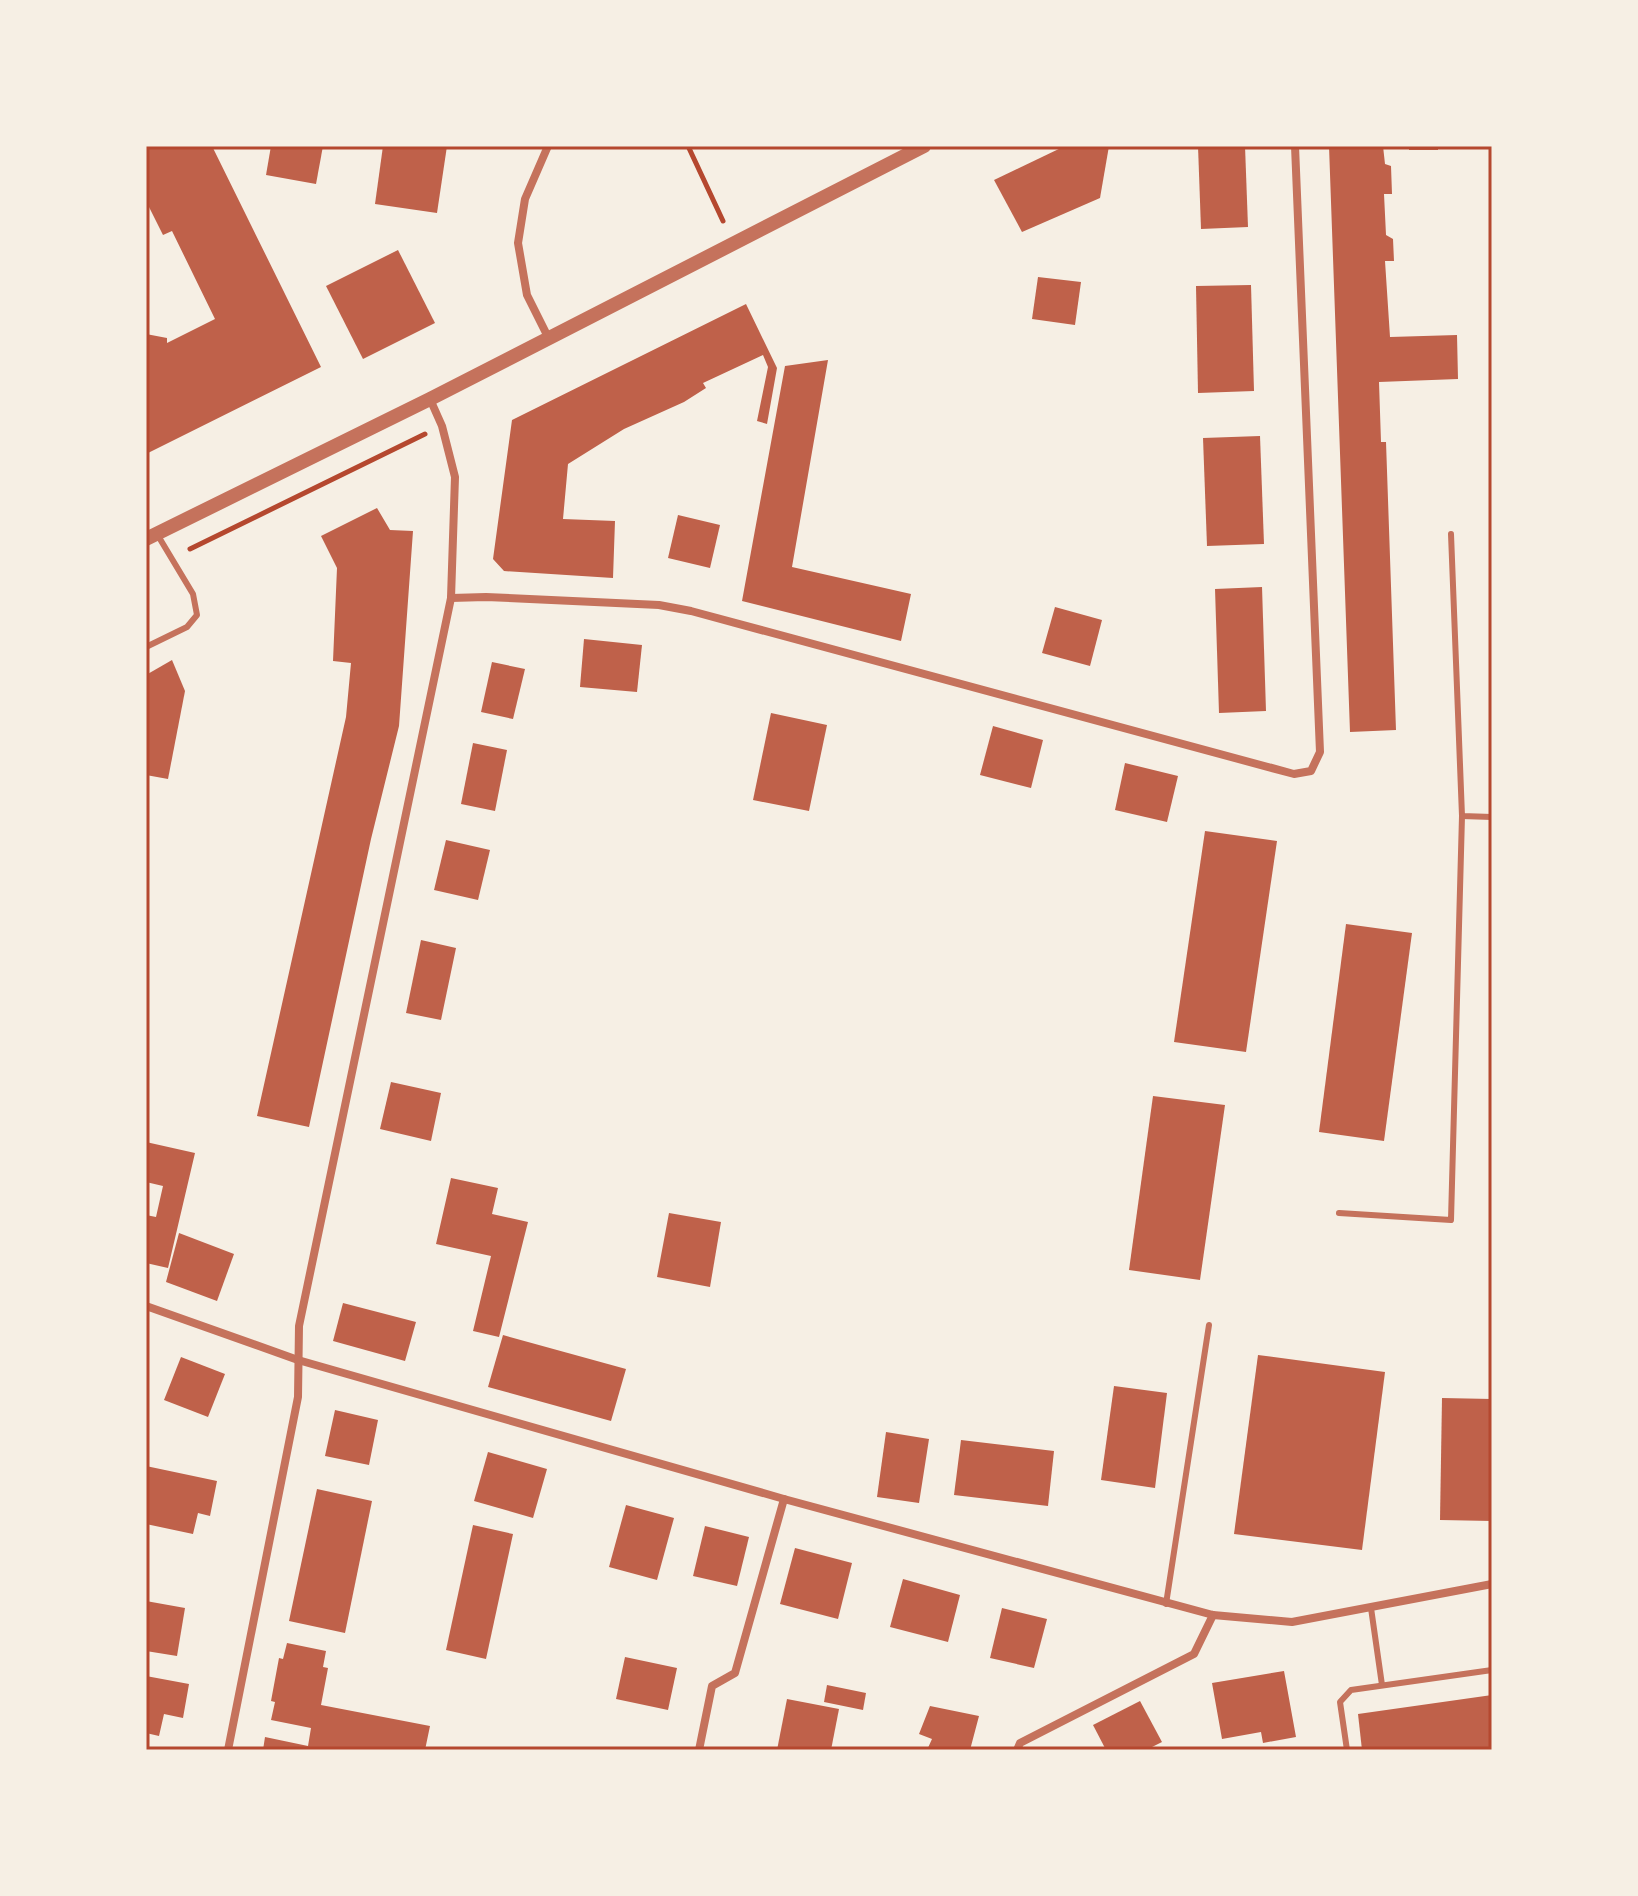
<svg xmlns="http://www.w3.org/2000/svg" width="1638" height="1896" font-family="'PT Sans Narrow',sans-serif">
  <rect width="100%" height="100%" fill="#f6efe4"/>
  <g fill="#bf614a">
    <path d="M 146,146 L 212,146 L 321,367 L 146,454 L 146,334 L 167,338 L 167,343 L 215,319 L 172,231 L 163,235 L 146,201 Z"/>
    <path d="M 271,146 L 323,146 L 316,184 L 266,175 Z"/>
    <path d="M 383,146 L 447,146 L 437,213 L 375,204 Z"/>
    <path d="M 1065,146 L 1109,146 L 1100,198 L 1022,232 L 994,180 Z"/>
    <path d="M 1198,146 L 1245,146 L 1248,227 L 1201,229 Z"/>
    <path d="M 1329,146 L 1383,146 L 1385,164 L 1391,166 L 1392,194 L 1384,194 L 1386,235 L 1393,239 L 1394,261 L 1385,261 L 1390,337 L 1457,335 L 1458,379 L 1379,382 L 1381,442 L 1386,442 L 1396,730 L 1350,732 Z"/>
    <rect x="1409" y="146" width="29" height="4"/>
    <path d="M 398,250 L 435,323 L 363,359 L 326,286 Z"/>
    <path d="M 1038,277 L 1081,282 L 1075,325 L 1032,319 Z"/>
    <path d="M 1251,285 L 1254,391 L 1198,393 L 1196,286 Z"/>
    <path d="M 746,304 L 777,368 L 767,424 L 757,421 L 768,367 L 763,355 L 703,383 L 706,388 L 684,402 L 624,429 L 568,464 L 563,519 L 615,521 L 613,578 L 504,571 L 493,559 L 512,420 Z"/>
    <path d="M 828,360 L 792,567 L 911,594 L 901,641 L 742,601 L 785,366 Z"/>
    <path d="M 1260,436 L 1264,544 L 1207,546 L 1203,438 Z"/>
    <path d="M 377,508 L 390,530 L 413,531 L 399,726 L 371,839 L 309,1127 L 257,1116 L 346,717 L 351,663 L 333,661 L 337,568 L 321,536 Z"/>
    <path d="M 678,515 L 720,525 L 710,568 L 668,558 Z"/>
    <path d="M 1262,587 L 1266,711 L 1219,713 L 1215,589 Z"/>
    <path d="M 1055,607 L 1102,620 L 1090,666 L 1042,653 Z"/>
    <path d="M 584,639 L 642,645 L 637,692 L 580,687 Z"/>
    <path d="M 172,660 L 185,691 L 168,779 L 146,775 L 146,675 Z"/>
    <path d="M 492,662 L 525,669 L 513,719 L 481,712 Z"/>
    <path d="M 771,713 L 827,725 L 809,811 L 753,800 Z"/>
    <path d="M 993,726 L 1043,740 L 1031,788 L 980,775 Z"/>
    <path d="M 473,743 L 507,750 L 495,811 L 461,804 Z"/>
    <path d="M 1125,763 L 1178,776 L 1167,822 L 1115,810 Z"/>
    <path d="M 1205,831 L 1277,841 L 1246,1052 L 1174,1042 Z"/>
    <path d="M 446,840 L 490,850 L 478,900 L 434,890 Z"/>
    <path d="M 1346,924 L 1412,933 L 1384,1141 L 1319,1132 Z"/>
    <path d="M 421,940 L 456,948 L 441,1020 L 406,1013 Z"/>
    <path d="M 391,1082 L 441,1093 L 431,1141 L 380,1129 Z"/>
    <path d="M 1153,1096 L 1225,1105 L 1200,1280 L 1129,1270 Z"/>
    <path d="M 146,1142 L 195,1153 L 168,1268 L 146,1263 L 146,1215 L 156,1217 L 163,1186 L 146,1182 Z"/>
    <path d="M 451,1178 L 498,1188 L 492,1214 L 528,1222 L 499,1337 L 473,1331 L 491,1256 L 436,1244 Z"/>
    <path d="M 669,1213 L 721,1222 L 710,1287 L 657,1277 Z"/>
    <path d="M 179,1233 L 234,1254 L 217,1301 L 166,1282 Z"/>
    <path d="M 343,1303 L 416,1322 L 405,1361 L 333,1341 Z"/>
    <path d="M 503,1335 L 626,1369 L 611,1421 L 488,1387 Z"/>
    <path d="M 1258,1355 L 1385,1372 L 1362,1550 L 1234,1534 Z"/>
    <path d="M 181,1357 L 225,1374 L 208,1417 L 164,1400 Z"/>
    <path d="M 1114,1386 L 1167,1393 L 1155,1488 L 1101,1480 Z"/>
    <path d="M 1442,1398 L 1492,1399 L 1492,1521 L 1440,1520 Z"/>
    <path d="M 335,1410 L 378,1420 L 369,1465 L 325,1456 Z"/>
    <path d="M 886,1432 L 929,1439 L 919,1503 L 877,1497 Z"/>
    <path d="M 961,1440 L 1054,1451 L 1048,1506 L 954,1495 Z"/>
    <path d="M 488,1452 L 547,1469 L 533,1518 L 474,1501 Z"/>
    <path d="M 146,1466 L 217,1481 L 210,1516 L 198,1513 L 193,1534 L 146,1524 Z"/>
    <path d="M 317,1489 L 372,1501 L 345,1633 L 289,1621 Z"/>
    <path d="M 626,1505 L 674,1518 L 657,1580 L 609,1567 Z"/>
    <path d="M 473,1525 L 513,1534 L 486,1659 L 446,1650 Z"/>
    <path d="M 705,1526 L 749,1537 L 737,1586 L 693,1576 Z"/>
    <path d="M 795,1548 L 852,1563 L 838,1619 L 780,1604 Z"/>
    <path d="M 903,1579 L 960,1595 L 948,1642 L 890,1627 Z"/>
    <path d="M 146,1601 L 185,1608 L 177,1656 L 146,1651 Z"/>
    <path d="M 1002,1608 L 1047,1619 L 1034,1668 L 990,1658 Z"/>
    <path d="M 287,1643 L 326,1651 L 323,1667 L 328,1668 L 321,1705 L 430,1726 L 425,1750 L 263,1750 L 265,1737 L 308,1746 L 311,1728 L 271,1720 L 275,1702 L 271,1701 L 279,1658 L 283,1659 Z"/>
    <path d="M 625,1657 L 677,1668 L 668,1710 L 616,1699 Z"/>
    <path d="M 1284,1671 L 1296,1737 L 1263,1743 L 1261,1732 L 1222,1739 L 1212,1683 Z"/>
    <path d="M 146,1676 L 189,1684 L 183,1718 L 164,1714 L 159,1736 L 146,1733 Z"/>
    <path d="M 827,1685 L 866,1693 L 863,1710 L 824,1702 Z"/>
    <path d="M 1492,1695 L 1492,1750 L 1362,1750 L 1358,1714 Z"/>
    <path d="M 787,1699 L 839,1709 L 831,1750 L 777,1750 Z"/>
    <path d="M 1140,1701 L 1162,1742 L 1146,1750 L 1106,1750 L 1093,1725 Z"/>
    <path d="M 930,1706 L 979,1716 L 970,1750 L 927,1750 L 932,1739 L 919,1734 Z"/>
  </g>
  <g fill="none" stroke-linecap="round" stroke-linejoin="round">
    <g stroke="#b5482f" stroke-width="5">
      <path d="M 688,146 L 723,221"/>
      <path d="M 190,549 L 425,434"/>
    </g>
    <g stroke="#c5725c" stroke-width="6">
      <path d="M 1451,534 L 1462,816 L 1492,817"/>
      <path d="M 146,647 L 187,627 L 197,615 L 193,594 L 157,534"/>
      <path d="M 1339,1213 L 1451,1220 L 1462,816"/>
      <path d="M 1166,1604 L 1209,1325"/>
      <path d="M 1371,1608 L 1382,1685"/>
      <path d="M 1347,1750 L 1340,1702 L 1351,1690 L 1492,1670"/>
    </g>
    <g stroke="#c5725c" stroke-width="8">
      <path d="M 548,146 L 525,199 L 518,243 L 527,295 L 548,337"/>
      <path d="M 451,598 L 486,597 L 659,605 L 691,611 L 1294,774 L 1311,771 L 1320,752 L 1295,146"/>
      <path d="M 146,1306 L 298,1360 L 784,1499 L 1213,1615 L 1292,1622 L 1492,1584"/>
      <path d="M 228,1750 L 298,1397 L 299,1326 L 451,598 L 455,477 L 442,426 L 430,399"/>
      <path d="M 699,1750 L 712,1686 L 735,1673 L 784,1499"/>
      <path d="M 1017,1750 L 1020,1743 L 1194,1654 L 1213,1615"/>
    </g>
    <path stroke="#c5725c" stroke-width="14" d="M 146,539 L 430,399 L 924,146"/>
  </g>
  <rect width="1638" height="1896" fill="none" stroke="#f6efe4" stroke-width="296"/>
  <rect x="148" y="148" width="1342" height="1600" fill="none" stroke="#b5482f" stroke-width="3"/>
</svg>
